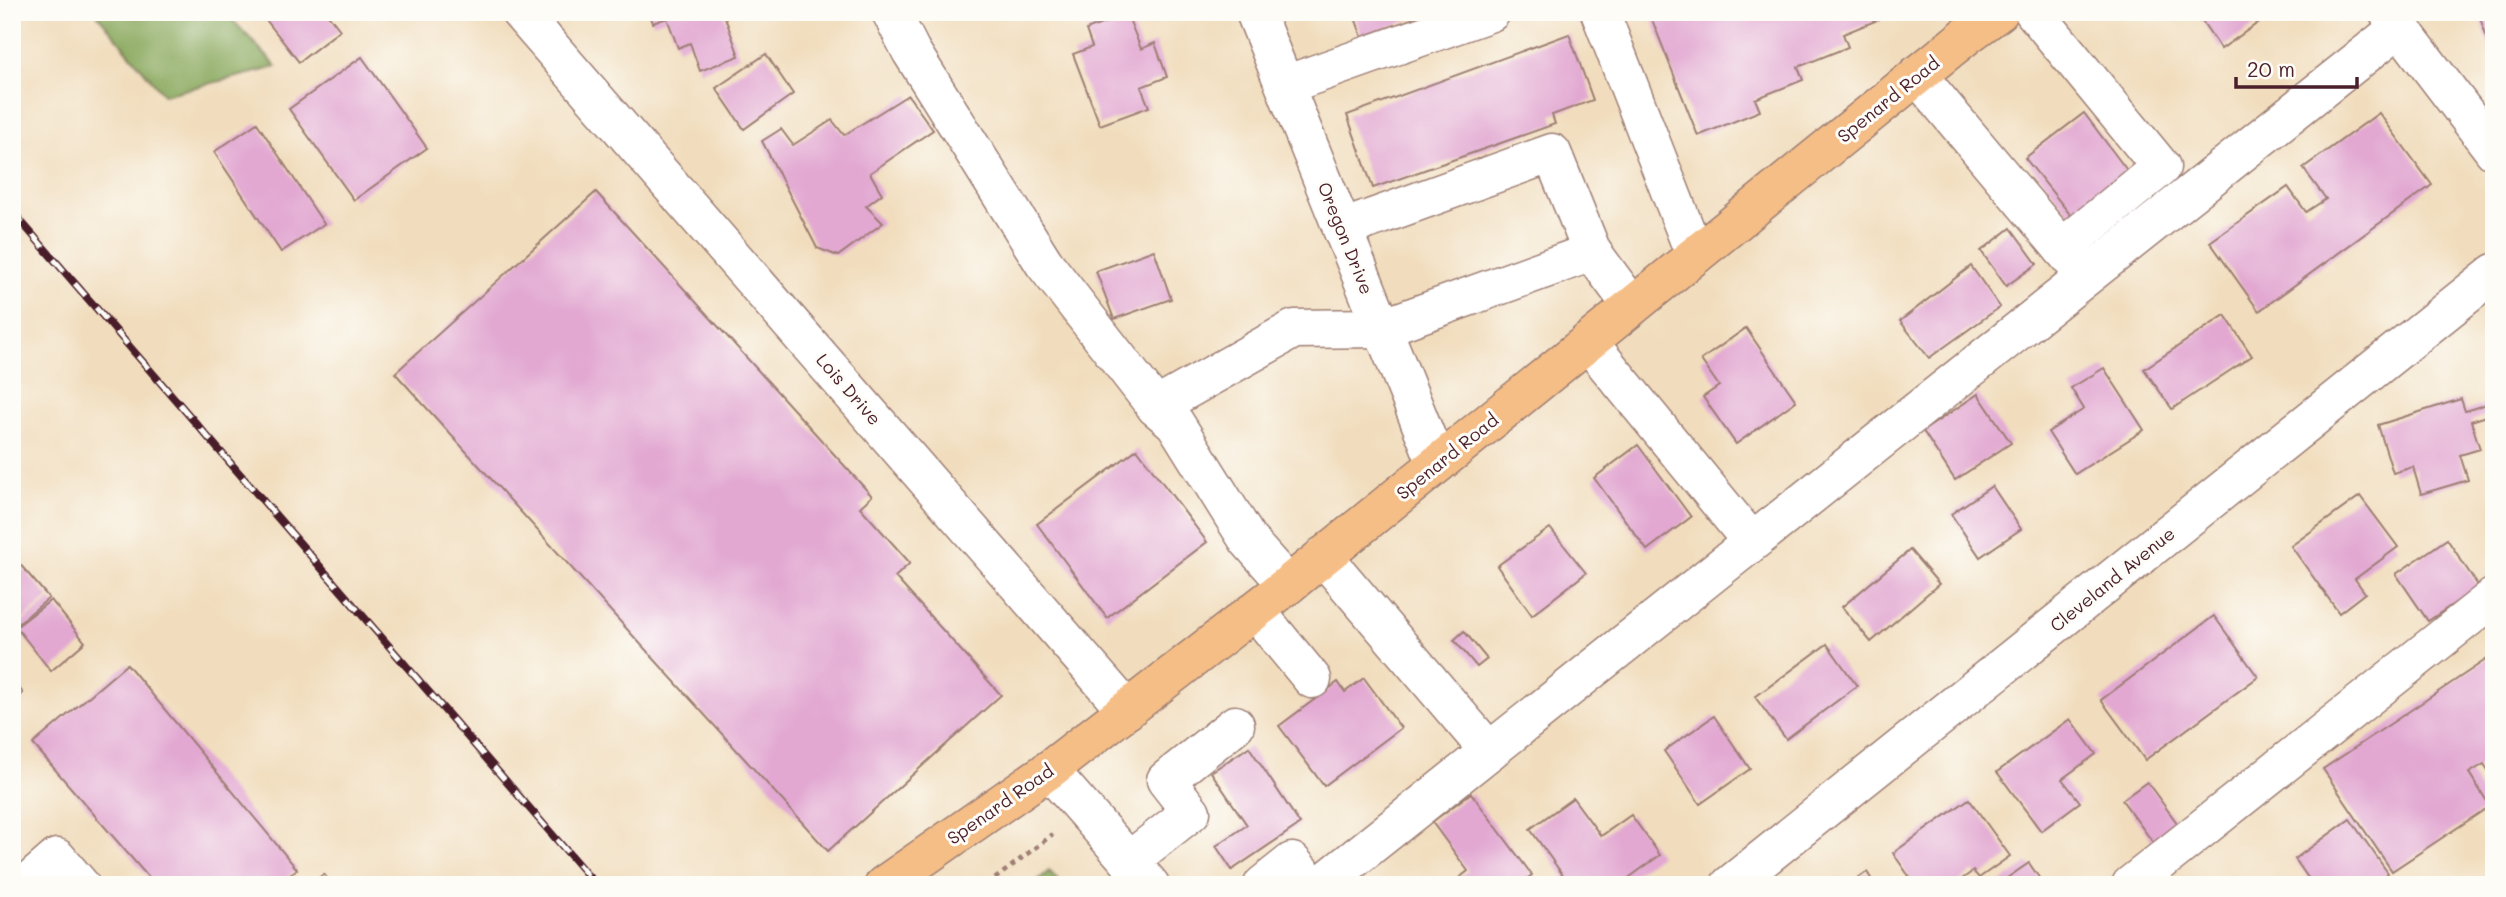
<svg xmlns="http://www.w3.org/2000/svg" width="2506" height="897" font-family="Mali,sans-serif">
  <rect width="100%" height="100%" fill="#fdfcf7"/>
  <filter id="ink" filterUnits="userSpaceOnUse"><feTurbulence type="fractalNoise" baseFrequency=".0143" numOctaves="2"/><feDisplacementMap in="SourceGraphic" scale="14" xChannelSelector="R" yChannelSelector="G"/><feConvolveMatrix kernelMatrix="1 2 1 2 8 2 1 2 1" color-interpolation-filters="sRGB"/></filter>
  <filter id="wash" filterUnits="userSpaceOnUse"><feTurbulence type="fractalNoise" baseFrequency=".00686" numOctaves="4" result="noise"/><feDisplacementMap in="SourceGraphic" scale="28" xChannelSelector="R" yChannelSelector="G"/><feGaussianBlur stdDeviation="1.57" result="paint"/><feColorMatrix in="noise" values="0 0 0 0 0 0 0 0 0 0 0 0 0 0 0 0 0 1.4 0 .05"/><feComposite in="paint" operator="in"/></filter>
  <g filter="url(#wash)">
    <rect width="100%" height="100%" fill="#f1ddbd"/>
    <g fill="#88a75b" stroke="#696343" stroke-width="2">
      <path d="M 95,12 L 225,12 L 277,67 L 164,95 Z"/>
      <path d="M 1049,871 L 1063,885 L 1032,885 Z"/>
    </g>
    <g id="blocks">
      <g fill="#e2a8d2">
        <path d="M 260,12 L 326,12 L 340,30 L 299,62 Z"/>
        <path d="M 649,12 L 723,12 L 739,56 L 700,71 L 690,43 L 678,48 L 667,18 L 653,23 Z"/>
        <path d="M 1353,12 L 1419,12 L 1420,16 L 1362,37 Z"/>
        <path d="M 1649,12 L 1883,12 L 1885,17 L 1843,34 L 1848,47 L 1798,67 L 1803,80 L 1755,99 L 1760,111 L 1698,136 Z"/>
        <path d="M 2196,12 L 2261,12 L 2265,18 L 2221,49 Z"/>
        <path d="M 2478,12 L 2494,12 L 2494,56 L 2493,56 Z"/>
        <path d="M 1127,14 L 1141,49 L 1155,43 L 1167,77 L 1141,87 L 1149,107 L 1100,125 L 1073,54 L 1092,47 L 1086,30 Z"/>
        <path d="M 1569,34 L 1593,100 L 1552,115 L 1555,124 L 1373,188 L 1347,115 Z"/>
        <path d="M 766,54 L 793,94 L 744,129 L 716,88 Z"/>
        <path d="M 362,57 L 427,148 L 354,200 L 289,109 Z"/>
        <path d="M 908,95 L 933,130 L 870,173 L 882,194 L 866,206 L 883,223 L 838,256 L 817,248 L 762,141 L 781,129 L 793,145 L 832,120 L 844,135 Z"/>
        <path d="M 2084,113 L 2129,173 L 2073,218 L 2025,158 Z"/>
        <path d="M 2379,113 L 2432,185 L 2259,311 L 2210,242 L 2288,187 L 2306,212 L 2326,199 L 2303,168 Z"/>
        <path d="M 257,123 L 324,224 L 281,252 L 214,152 Z"/>
        <path d="M 596,192 L 872,496 L 860,507 L 910,563 L 895,577 L 1001,695 L 828,851 L 395,373 Z"/>
        <path d="M 2011,228 L 2037,264 L 2006,286 L 1981,251 Z"/>
        <path d="M 1154,250 L 1171,299 L 1114,319 L 1096,271 Z"/>
        <path d="M 1971,266 L 2000,307 L 1929,358 L 1900,321 Z"/>
        <path d="M 2225,315 L 2252,356 L 2172,409 L 2144,369 Z"/>
        <path d="M 1746,328 L 1796,401 L 1736,444 L 1703,397 L 1719,386 L 1701,360 Z"/>
        <path d="M 2104,368 L 2144,430 L 2075,474 L 2048,432 L 2084,409 L 2071,388 Z"/>
        <path d="M 1978,394 L 2011,443 L 1955,480 L 1923,431 Z"/>
        <path d="M 2461,399 L 2465,411 L 2490,403 L 2493,414 L 2471,421 L 2480,449 L 2460,455 L 2468,480 L 2421,494 L 2413,467 L 2393,473 L 2378,425 Z"/>
        <path d="M 1638,445 L 1691,517 L 1647,550 L 1594,478 Z"/>
        <path d="M 1137,449 L 1207,542 L 1107,618 L 1037,524 Z"/>
        <path d="M 1992,486 L 2021,529 L 1980,557 L 1951,514 Z"/>
        <path d="M 2360,496 L 2398,547 L 2355,579 L 2365,593 L 2339,613 L 2291,546 Z"/>
        <path d="M 1550,528 L 1586,573 L 1532,615 L 1497,566 Z"/>
        <path d="M 2447,539 L 2479,587 L 2428,621 L 2396,574 Z"/>
        <path d="M 1910,550 L 1939,584 L 1871,642 L 1842,607 Z"/>
        <path d="M 12,555 L 49,598 L 15,626 L 12,623 Z"/>
        <path d="M 51,600 L 85,642 L 51,671 L 16,627 Z"/>
        <path d="M 2214,616 L 2258,677 L 2145,760 L 2101,700 Z"/>
        <path d="M 1464,631 L 1487,659 L 1477,667 L 1454,640 Z"/>
        <path d="M 1827,644 L 1857,686 L 1786,739 L 1755,697 Z"/>
        <path d="M 2493,655 L 2494,779 L 2484,764 L 2469,773 L 2490,806 L 2392,871 L 2323,769 Z"/>
        <path d="M 127,664 L 297,869 L 278,885 L 155,885 L 33,744 Z"/>
        <path d="M 1364,678 L 1401,728 L 1324,786 L 1279,726 L 1338,682 L 1345,692 Z"/>
        <path d="M 12,679 L 23,693 L 12,702 Z"/>
        <path d="M 1714,716 L 1750,769 L 1700,804 L 1664,751 Z"/>
        <path d="M 2070,719 L 2096,754 L 2062,779 L 2080,802 L 2041,831 L 1997,772 Z"/>
        <path d="M 1249,747 L 1300,824 L 1232,870 L 1216,846 L 1247,825 L 1211,772 Z"/>
        <path d="M 2147,782 L 2180,827 L 2155,845 L 2122,800 Z"/>
        <path d="M 1471,793 L 1532,875 L 1518,885 L 1450,885 L 1468,871 L 1432,822 Z"/>
        <path d="M 1573,798 L 1601,836 L 1631,815 L 1660,855 L 1619,885 L 1570,885 L 1530,829 Z"/>
        <path d="M 1969,799 L 2010,856 L 1979,878 L 1973,871 L 1954,885 L 1915,885 L 1893,853 Z"/>
        <path d="M 2350,819 L 2388,873 L 2371,885 L 2313,885 L 2295,859 Z"/>
        <path d="M 2029,863 L 2044,885 L 1997,885 Z"/>
        <path d="M 1867,872 L 1875,885 L 1848,885 Z"/>
        <path d="M 324,874 L 332,885 L 309,885 Z"/>
      </g>
    </g>
  </g>
  <g filter="url(#ink)">
    <use href="#blocks" fill-opacity="0" stroke="#9e7e74" stroke-width="2"/>
    <g fill="none" stroke-linecap="round" stroke-linejoin="round">
      <g stroke="#9e7e74" stroke-width="41">
        <g id="minor">
          <path d="M 520,12 L 1127,710"/>
          <path d="M 891,12 L 911,51 L 1044,263 L 1156,407"/>
          <path d="M 1255,12 L 1437,464"/>
          <path d="M 1600,12 L 1695,255"/>
          <path d="M 2034,12 L 2161,167 L 2062,248"/>
          <path d="M 2388,12 L 2494,151"/>
          <path d="M 1917,75 L 2078,267"/>
          <path d="M 1285,85 L 1491,12"/>
          <path d="M 1342,229 L 1552,153 L 1592,252 L 1632,306"/>
          <path d="M 1588,342 L 1752,542"/>
          <path d="M 1323,556 L 1489,751"/>
          <path d="M 1288,585 L 1248,540 L 1175,423 L 1156,407 L 1294,329 L 1382,328 L 1592,252"/>
          <path d="M 1256,611 L 1312,679"/>
          <path d="M 1049,770 L 1150,885"/>
          <path d="M 1129,861 L 1191,812 L 1166,780 L 1235,725"/>
          <path d="M 26,885 L 57,858 L 80,885"/>
          <path d="M 1263,885 L 1292,862 L 1312,885"/>
          <path d="M 1321,885 L 2400,27"/>
          <path d="M 1730,885 L 2494,273"/>
          <path d="M 2131,885 L 2494,597"/>
        </g>
      </g>
      <g stroke="#9e7e74" stroke-width="41">
        <path id="major" d="M 884,885 L 1049,770 L 1288,585 L 1966,36 L 1999,12"/>
      </g>
      <path stroke="#9e7e74" stroke-width="4.5" stroke-dasharray="5 5" stroke-linecap="butt" d="M 987,885 L 1053,834"/>
      <use href="#minor" stroke="#fff" stroke-width="38"/>
      <use href="#major" stroke="#f5be86" stroke-width="38"/>
      <g stroke="#4a1f2b" stroke-width="8">
        <path id="rail" d="M 12,211 L 596,885"/>
      </g>
      <use href="#rail" stroke="#fdfcf7" stroke-width="5" stroke-dasharray="16" stroke-linecap="butt"/>
    </g>
  </g>
  <g text-anchor="middle" dominant-baseline="central" stroke-width="6" stroke-linejoin="round" paint-order="stroke">
    <g font-size="18" fill="#4a1f2b" stroke="#fdfcf7">
      <text transform="translate(1888 99) rotate(-39)">Spenard Road</text>
      <text transform="translate(1346 238) rotate(68)">Oregon Drive</text>
      <text transform="translate(849 389) rotate(49)">Lois Drive</text>
      <text transform="translate(1447 456) rotate(-39)">Spenard Road</text>
      <text transform="translate(2112 579) rotate(-39)">Cleveland Avenue</text>
      <text transform="translate(1000 804) rotate(-35)">Spenard Road</text>
    </g>
  </g>
  <rect width="2506" height="897" fill="none" stroke="#fdfcf7" stroke-width="42"/>
  <path d="M2236 77v10h121v-10" fill="none" stroke="#4a1f2b" stroke-width="3.5"/>
  <text x="2247" y="77" font-size="21" fill="#4a1f2b" stroke="#fdfcf7" stroke-width="5" paint-order="stroke">20 m</text>
</svg>
